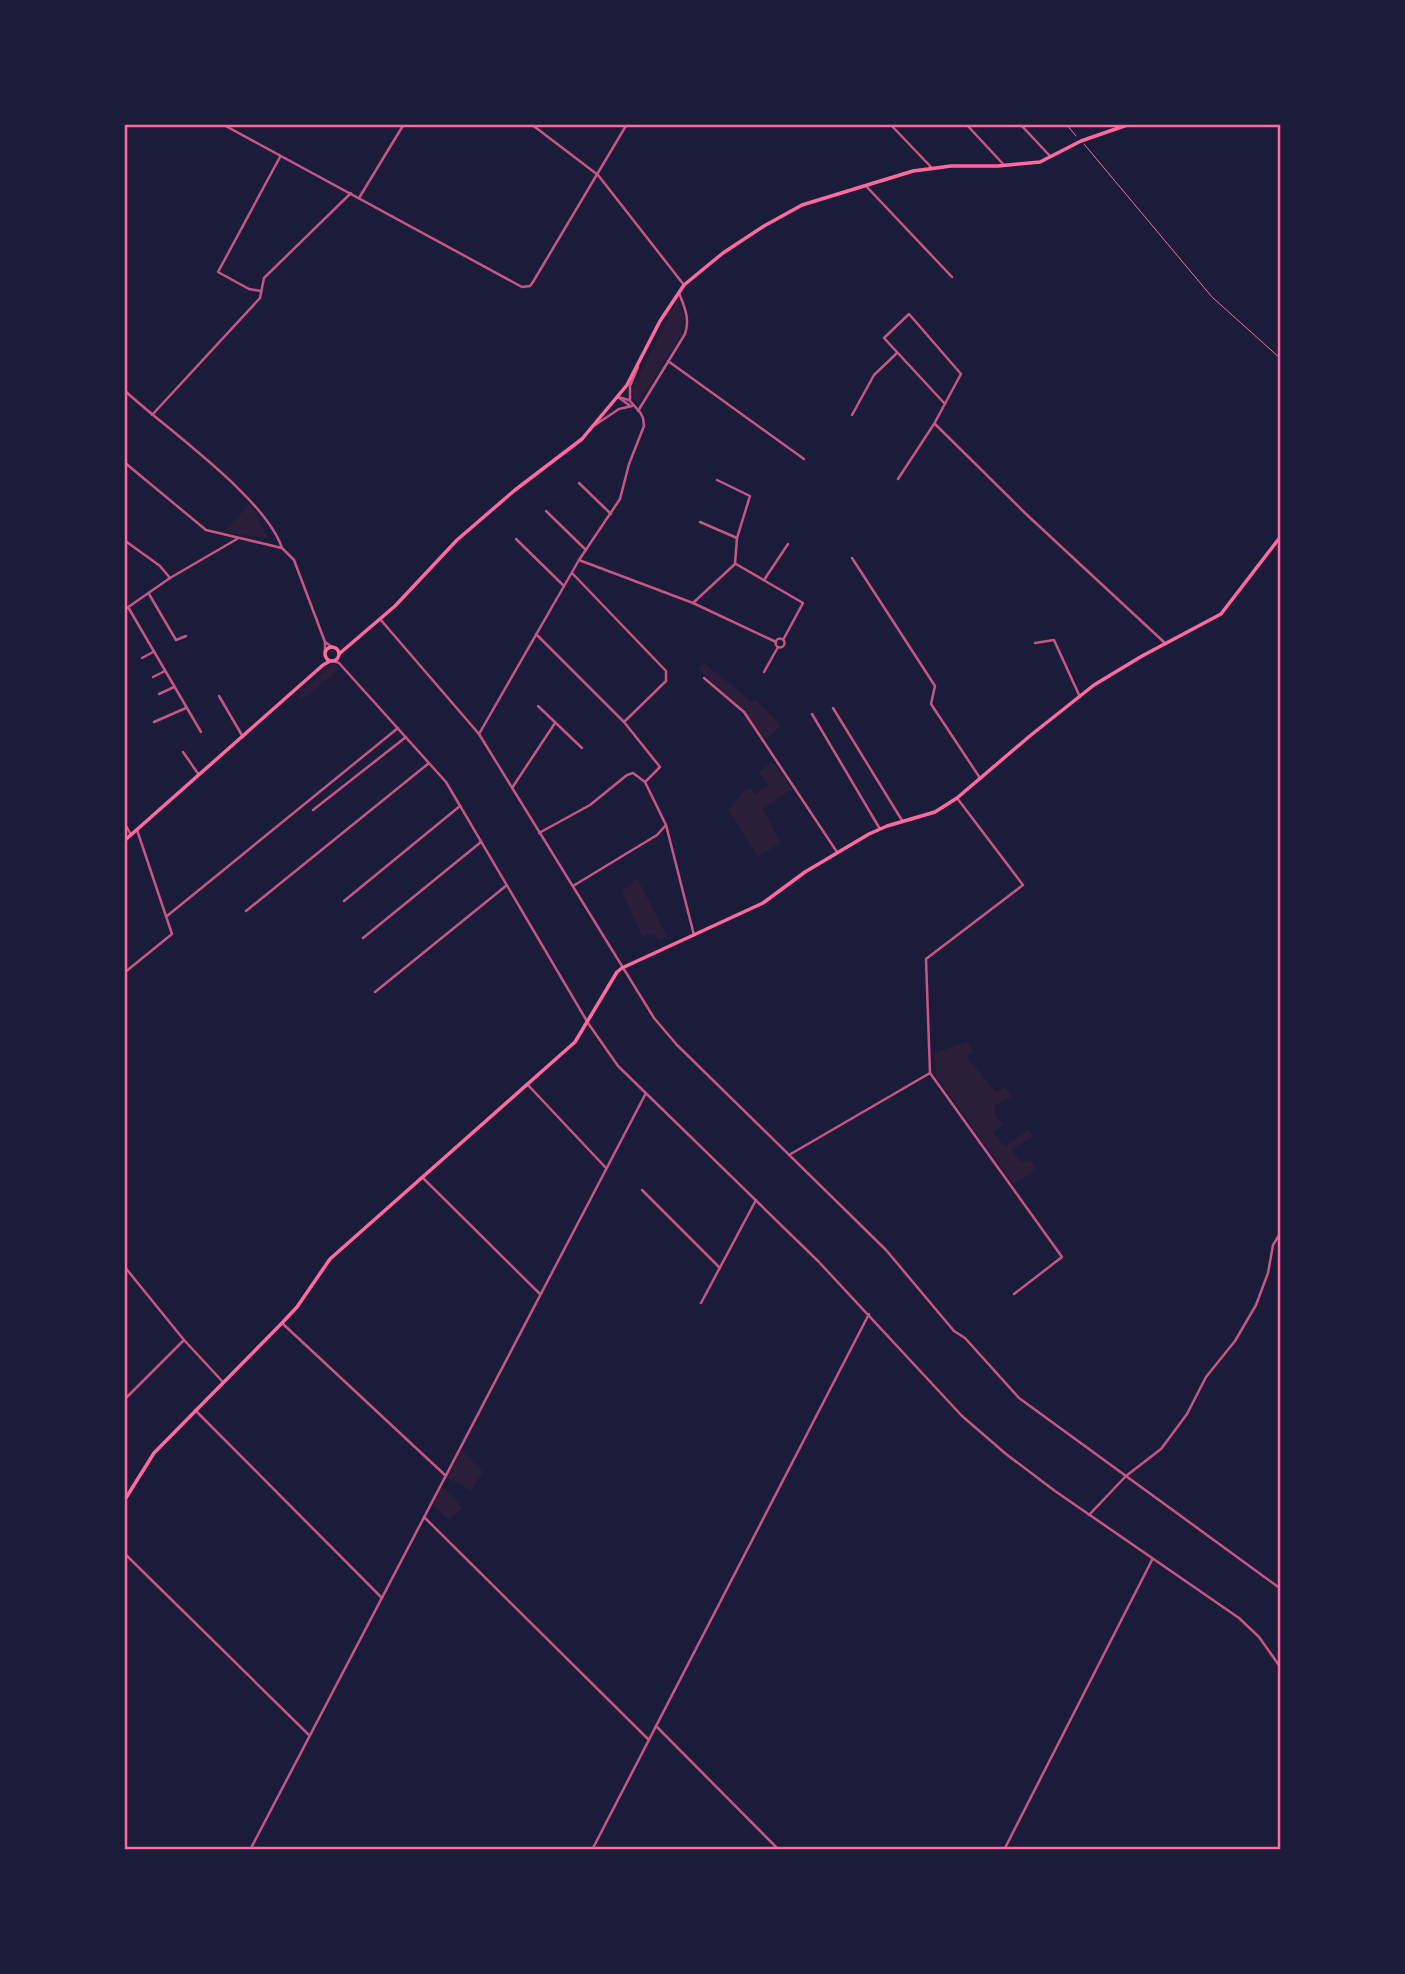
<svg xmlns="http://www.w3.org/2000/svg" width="1405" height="1974" font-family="Montserrat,sans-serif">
  <rect width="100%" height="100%" fill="#1b1b3a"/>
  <g fill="#2a1e3b">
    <path d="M 677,300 L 684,315 L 682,333 L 638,404 L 633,399 L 632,389 Z"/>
    <path d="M 250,504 L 269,539 L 223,532 Z"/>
    <path d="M 334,663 L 340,669 L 301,700 L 297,695 Z"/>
    <path d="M 704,663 L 752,702 L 755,699 L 781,726 L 765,740 L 744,711 L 698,669 Z"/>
    <path d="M 772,761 L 792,789 L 763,809 L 781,843 L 758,857 L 728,810 L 742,793 L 751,787 L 755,794 L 769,785 L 759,773 Z"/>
    <path d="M 637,878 L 668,938 L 660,940 L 653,934 L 642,936 L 622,892 Z"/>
    <path d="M 967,1042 L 973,1051 L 967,1057 L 996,1092 L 1005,1087 L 1013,1096 L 995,1105 L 996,1116 L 1003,1125 L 993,1132 L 1005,1147 L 1028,1129 L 1033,1136 L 1011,1150 L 1022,1163 L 1030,1160 L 1037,1168 L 1014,1185 L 936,1076 L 934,1053 Z"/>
    <path d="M 461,1450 L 483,1472 L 470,1492 L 463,1485 L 446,1478 Z"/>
    <path d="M 442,1486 L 463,1508 L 449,1520 L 433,1504 Z"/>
  </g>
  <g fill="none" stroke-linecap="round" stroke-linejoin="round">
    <g stroke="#ff6b9d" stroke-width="1">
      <path d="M 1066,124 L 1076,136"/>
      <path d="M 1084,144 L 1212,297 L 1281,359"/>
    </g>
    <g stroke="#c65784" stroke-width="2.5">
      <path d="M 222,124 L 522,287 L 530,286 L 533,282 L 627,124"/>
      <path d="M 531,124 L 598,175 L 684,285"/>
      <path d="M 890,124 L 932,168"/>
      <path d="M 966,124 L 1004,165"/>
      <path d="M 1020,124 L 1050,156"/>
      <path d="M 866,186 L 952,277"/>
      <path d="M 359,198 L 404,124"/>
      <path d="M 261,291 L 249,289 L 218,272 L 280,157"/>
      <path d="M 668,361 L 804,459"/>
      <path d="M 124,390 C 166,429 265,497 282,548"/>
      <path d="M 618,397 L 629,405"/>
      <path d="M 630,400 L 630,386 L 638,367"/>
      <path d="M 638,411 L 685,334 C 690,319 685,308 679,293"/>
      <path d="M 152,415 L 260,298 L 264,278 L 351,193"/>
      <path d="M 852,415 L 874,375 L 897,353"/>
      <path d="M 935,424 L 1026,514 L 1166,644"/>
      <path d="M 595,425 L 619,409 L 632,406"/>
      <path d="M 898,479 L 934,424 L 961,374 L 909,314 L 884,338 L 945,404"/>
      <path d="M 579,483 L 611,514"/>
      <path d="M 546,511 L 586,550"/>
      <path d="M 700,522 L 737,538"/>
      <path d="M 516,539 L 564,586"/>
      <path d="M 124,540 L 160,566 L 170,578"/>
      <path d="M 852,558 L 935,686 L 931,704 L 980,778"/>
      <path d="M 579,560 L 693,603 L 776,642"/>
      <path d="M 736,564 L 803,603 L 783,640"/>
      <path d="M 572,573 L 666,671 L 666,681 L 624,722"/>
      <path d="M 764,580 L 788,544"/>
      <path d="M 149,594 L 176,640 L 186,636"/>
      <path d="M 693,603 L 735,564 L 737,538 L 750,496 L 717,480"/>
      <path d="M 128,607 L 201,732"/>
      <path d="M 124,610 L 170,578 L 237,539"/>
      <path d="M 380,619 L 479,734 L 654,1018 L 677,1045 L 886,1250 L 954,1331 L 965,1338 L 1019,1398 L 1281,1589"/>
      <path d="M 536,634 L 624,722 L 660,767 L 645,782 L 633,773 L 627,775 L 590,805 L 539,833"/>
      <circle cx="780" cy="643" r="4.5"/>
      <path d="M 1035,643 L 1054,640 L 1080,697"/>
      <path d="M 142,658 L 153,652"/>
      <path d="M 764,672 L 778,647"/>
      <path d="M 153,677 L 165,671"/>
      <path d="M 704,678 L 744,712 L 837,852"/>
      <path d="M 159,694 L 174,687"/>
      <path d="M 219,696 L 243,737"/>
      <path d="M 538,706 L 582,748"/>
      <path d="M 833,708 L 903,822"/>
      <path d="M 812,714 L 880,829"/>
      <path d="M 154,722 L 186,708"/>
      <path d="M 479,734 L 579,560 L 620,499 L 629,464 L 644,426 L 643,418 L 640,412 L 629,400 L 618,397"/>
      <path d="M 183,752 L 199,775"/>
      <path d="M 645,782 L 666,825 L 694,935"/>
      <path d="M 512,788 L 555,723"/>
      <path d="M 957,798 L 1023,885 L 926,959 L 930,1073 L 1062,1257 L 1014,1294"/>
      <path d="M 313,810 L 406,737"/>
      <path d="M 124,822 L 131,835"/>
      <path d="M 573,886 L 657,835 L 666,825"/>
      <path d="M 344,901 L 460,806"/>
      <path d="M 246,911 L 429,763"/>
      <path d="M 167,916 L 398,728"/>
      <path d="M 363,938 L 481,842"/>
      <path d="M 124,973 L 172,934 L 137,830"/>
      <path d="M 375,992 L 507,885"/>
      <path d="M 527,1084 L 606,1168"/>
      <path d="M 789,1155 L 930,1073"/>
      <path d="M 422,1177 L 540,1294"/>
      <path d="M 642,1190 L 720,1268"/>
      <path d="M 124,1266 L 184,1340 L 222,1381"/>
      <path d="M 701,1303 L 756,1200"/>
      <path d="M 282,1323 L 446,1476"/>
      <path d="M 124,1400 L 184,1340"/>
      <path d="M 195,1410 L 382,1598"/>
      <path d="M 1089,1515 L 1126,1476 L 1161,1449 L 1187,1414 L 1206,1377 L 1235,1341 L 1256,1305 L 1268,1273 L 1273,1245 L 1281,1232"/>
      <path d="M 424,1517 L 649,1740"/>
      <path d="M 124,1553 L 309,1735"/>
      <path d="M 656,1726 L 779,1850"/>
      <path d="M 250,1850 L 646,1093"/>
      <path d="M 592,1850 L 869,1314"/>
      <path d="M 1004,1850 L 1152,1560"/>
    </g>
    <g stroke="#c65784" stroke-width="2.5">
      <path d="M 124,462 L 206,530 L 282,548 L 294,560 L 325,642 L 325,652"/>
      <path d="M 325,642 L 332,647"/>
      <path d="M 334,661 L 339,663 L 446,782 L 588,1023 L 618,1066 L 818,1261 L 962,1416 L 1006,1454 L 1055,1491 L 1239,1618 L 1259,1637 L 1281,1668"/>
    </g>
    <g stroke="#ff6b9d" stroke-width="3.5">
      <circle cx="332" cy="654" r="7"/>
      <path d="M 339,654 L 395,606 L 457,540 L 515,490 L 582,439 L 627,385 L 660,321 L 684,285 L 723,253 L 764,226 L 802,205 L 913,171 L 951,166 L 998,166 L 1040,162 L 1081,141 L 1130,124"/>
      <path d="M 124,841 L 323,665 L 330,661"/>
      <path d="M 124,1501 L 154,1453 L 282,1323 L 297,1307 L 330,1259 L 575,1042 L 617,972 L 622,968 L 763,903 L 805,872 L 869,834 L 887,826 L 935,812 L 957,798 L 1031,735 L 1094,685 L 1142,656 L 1221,614 L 1281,536"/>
    </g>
  </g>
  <rect width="1405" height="1974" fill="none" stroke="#1b1b3a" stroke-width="252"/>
  <rect x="126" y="126" width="1153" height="1722" fill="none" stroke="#ff6b9d" stroke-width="2.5"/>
</svg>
